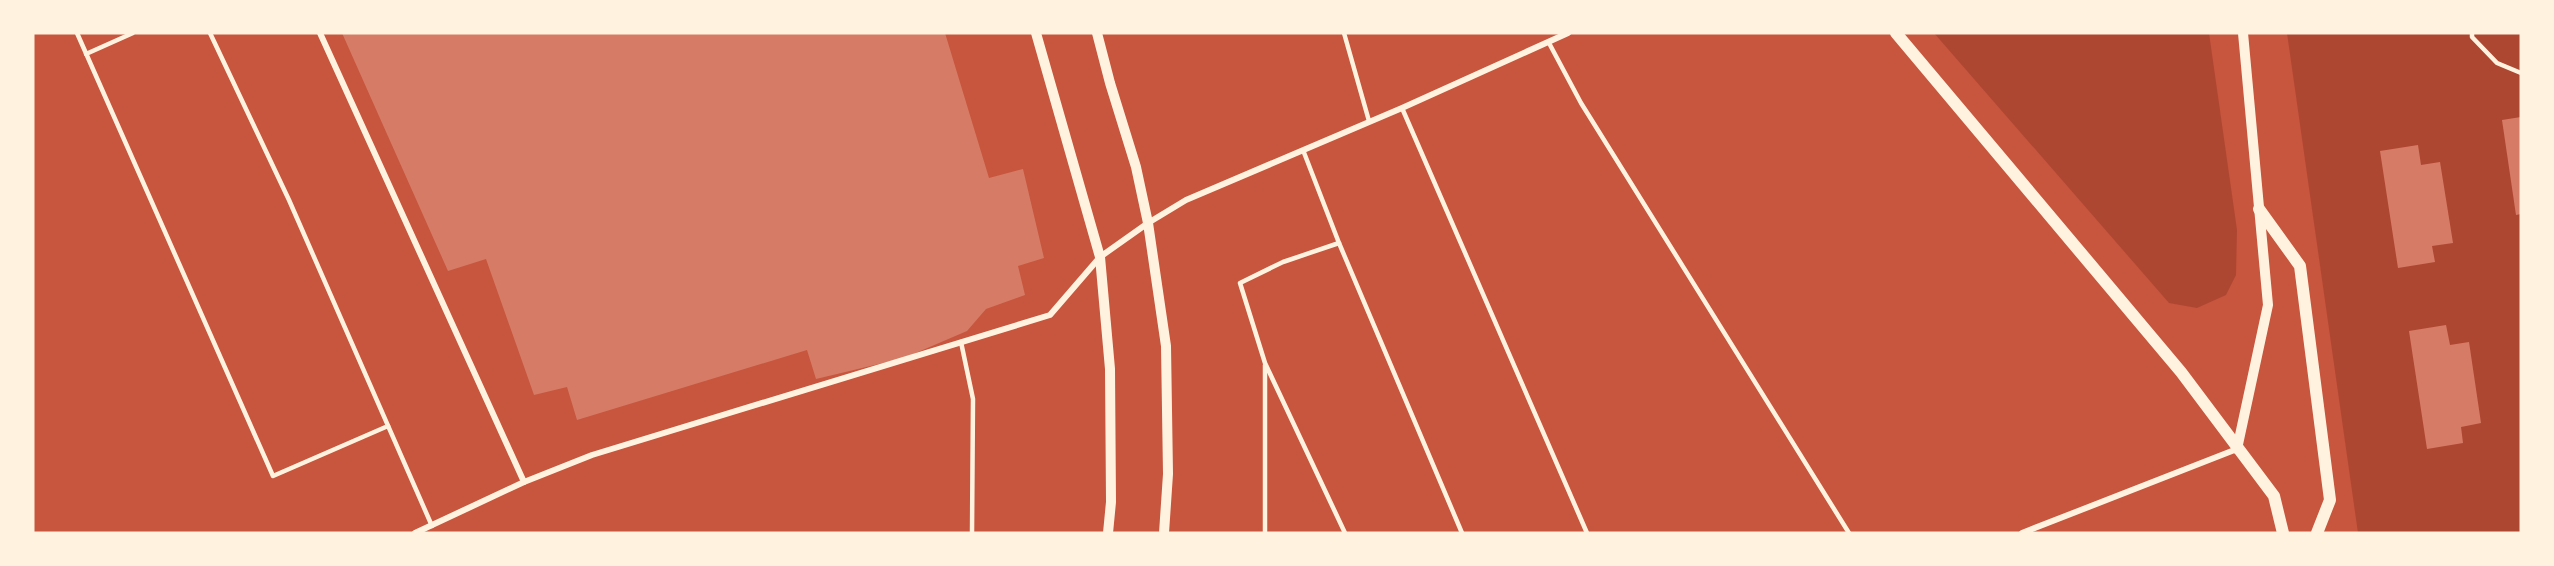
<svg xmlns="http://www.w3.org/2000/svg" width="2554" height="566" font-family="'Exo 2',sans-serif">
  <rect width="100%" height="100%" fill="#c8553d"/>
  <g fill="#ae4732">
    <path d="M 1934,33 L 2209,33 L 2237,230 L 2236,275 L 2226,295 L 2197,308 L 2169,303 Z"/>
    <path d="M 2287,33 L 2521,33 L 2521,533 L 2358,533 Z"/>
  </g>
  <g fill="#d67c66">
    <path d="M 342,33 L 945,33 L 989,178 L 1023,169 L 1044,258 L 1018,266 L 1025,295 L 986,309 L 967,331 L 904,358 L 816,379 L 807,350 L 577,420 L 567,387 L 534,395 L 486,259 L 448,271 Z"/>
    <path d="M 2521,117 L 2521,214 L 2516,215 L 2502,120 Z"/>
    <path d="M 2418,145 L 2421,165 L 2440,162 L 2453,243 L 2432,246 L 2435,262 L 2398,268 L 2380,151 Z"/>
    <path d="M 2446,325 L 2450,345 L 2469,342 L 2481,423 L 2461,427 L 2463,443 L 2427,449 L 2409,331 Z"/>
  </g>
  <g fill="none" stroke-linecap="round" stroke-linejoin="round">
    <g stroke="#fff3e0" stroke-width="4.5">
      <path d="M 77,33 L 273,476 L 388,426"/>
      <path d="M 210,33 L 289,200 L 432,526"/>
      <path d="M 1344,33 L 1369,121"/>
      <path d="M 2472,33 L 2472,37 L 2497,63 L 2521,73"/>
      <path d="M 1549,43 L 1581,103 L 1849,533"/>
      <path d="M 86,54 L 133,33"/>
      <path d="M 1402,108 L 1587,533"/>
      <path d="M 1303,150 L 1339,243 L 1462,533"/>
      <path d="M 1339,243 L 1283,262 L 1240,283 L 1265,363 L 1345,533"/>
      <path d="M 961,342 L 973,399 L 972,533"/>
      <path d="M 1265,533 L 1265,365"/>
    </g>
    <g stroke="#fff3e0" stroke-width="6">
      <path d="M 320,33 L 524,482"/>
      <path d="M 415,533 L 524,482 L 592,455 L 1050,315 L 1100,257 L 1148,223 L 1186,200 L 1402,108 L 1568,33"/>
      <path d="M 2022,533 L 2237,449"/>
    </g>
    <g stroke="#fff3e0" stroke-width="10">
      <path d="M 1036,33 L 1100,257 L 1110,369 L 1111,502 L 1108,533"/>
      <path d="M 1097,33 L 1110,83 L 1136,167 L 1148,223 L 1166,346 L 1168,474 L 1164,533"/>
      <path d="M 2237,449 L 2268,305 L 2243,33"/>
    </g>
    <g stroke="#fff3e0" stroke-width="12">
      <path d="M 1896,33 L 2181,372 L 2274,496 L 2283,533"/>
      <path d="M 2259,209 L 2300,266 L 2330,500 L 2317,533"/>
    </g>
  </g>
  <rect width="2554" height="566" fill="none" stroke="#fff3e0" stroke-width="69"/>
</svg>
